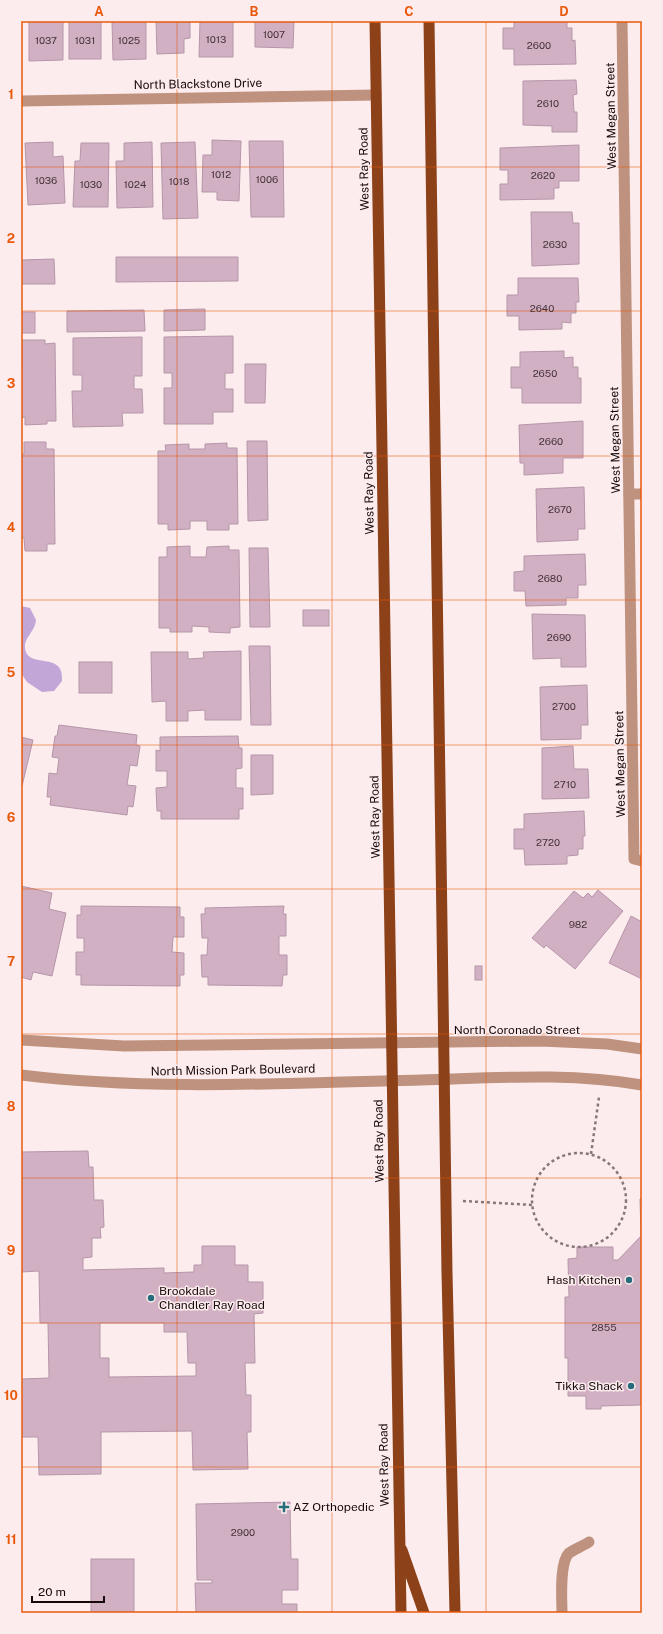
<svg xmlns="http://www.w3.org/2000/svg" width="663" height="1634" font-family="'Public Sans',sans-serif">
  <rect width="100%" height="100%" fill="#fdeced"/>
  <path fill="#c1a6d7" d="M 21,606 L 30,608 L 36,620 C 35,632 24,637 25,648 C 27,670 65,650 62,681 L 54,691 L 42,692 L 27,682 L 21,673 Z"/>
  <g fill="#d1b0c3" stroke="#b596a9" fill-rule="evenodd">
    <path d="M 29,21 L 63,21 L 63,60 L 29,61 Z"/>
    <rect x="69" y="21" width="32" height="38"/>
    <path d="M 112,21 L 146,21 L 146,59 L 113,60 Z"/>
    <path d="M 156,21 L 190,21 L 190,38 L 184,39 L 184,53 L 157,54 Z"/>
    <path d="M 200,21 L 233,21 L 233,57 L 199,57 Z"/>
    <path d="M 255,21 L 294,21 L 293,48 L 255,47 Z"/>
    <path d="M 514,21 L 567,21 L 567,28 L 572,28 L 572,41 L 575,40 L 576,64 L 514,65 L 514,49 L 503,49 L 503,28 L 514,28 Z"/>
    <path d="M 576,80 L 577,94 L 573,95 L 574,112 L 577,112 L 577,132 L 552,132 L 552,126 L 523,125 L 523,81 Z"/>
    <path d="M 212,140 L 241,141 L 239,201 L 217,200 L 217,192 L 202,192 L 203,155 L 212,155 Z"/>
    <path d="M 249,141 L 283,141 L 284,217 L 251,217 Z"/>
    <path d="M 53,142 L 53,157 L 63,156 L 65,203 L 28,205 L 25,143 Z"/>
    <path d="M 152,142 L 153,207 L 117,208 L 116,161 L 124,161 L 124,143 Z"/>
    <path d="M 195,142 L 198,218 L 163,219 L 161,143 Z"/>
    <path d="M 81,143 L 109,143 L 108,207 L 73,207 L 75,161 L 80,161 Z"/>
    <path d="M 579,145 L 579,181 L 559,181 L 559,188 L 554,188 L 554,199 L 500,200 L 500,184 L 508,184 L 508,170 L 500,170 L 500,148 Z"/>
    <path d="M 531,212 L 572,212 L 573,223 L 579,223 L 579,264 L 532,266 Z"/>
    <path d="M 116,257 L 238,257 L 238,281 L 116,282 Z"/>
    <path d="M 54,259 L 55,284 L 21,284 L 21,260 Z"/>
    <path d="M 518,278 L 578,278 L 579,302 L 576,302 L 576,313 L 571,313 L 571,323 L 562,322 L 562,329 L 519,330 L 519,316 L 507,316 L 507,295 L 518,295 Z"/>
    <path d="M 205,309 L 205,330 L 164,331 L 164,310 Z"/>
    <path d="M 144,310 L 145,331 L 67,332 L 67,311 Z"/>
    <rect x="21" y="312" width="14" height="21"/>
    <path d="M 233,336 L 233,373 L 225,373 L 225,389 L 233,389 L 233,412 L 213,412 L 213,424 L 164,424 L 164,388 L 172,388 L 172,373 L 164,373 L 164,337 Z"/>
    <path d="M 142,337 L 142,376 L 134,376 L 134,389 L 142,389 L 143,413 L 122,413 L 123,426 L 73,427 L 72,391 L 82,391 L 82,375 L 73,375 L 73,338 Z"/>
    <path d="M 22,340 L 45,340 L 45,344 L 55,343 L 56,421 L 47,421 L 47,424 L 25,425 L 25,417 L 21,418 Z"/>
    <path d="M 564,351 L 564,358 L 573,357 L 573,367 L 578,367 L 578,378 L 581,378 L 581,403 L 522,403 L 522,388 L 511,388 L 511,367 L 520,367 L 520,352 Z"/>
    <path d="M 245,364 L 266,364 L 265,403 L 245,403 Z"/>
    <path d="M 583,421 L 583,458 L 563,458 L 563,473 L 524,475 L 524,463 L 520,463 L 519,425 Z"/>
    <path d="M 247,441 L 267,441 L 268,520 L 248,521 Z"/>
    <path d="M 24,442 L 46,442 L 46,449 L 54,449 L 55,544 L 47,544 L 47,551 L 25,551 L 24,538 L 21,538 L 21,454 L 24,454 Z"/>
    <path d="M 227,443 L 227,448 L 237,448 L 238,524 L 229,524 L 229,530 L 207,530 L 207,521 L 190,521 L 190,529 L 168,530 L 168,524 L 158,524 L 158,451 L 166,451 L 165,445 L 189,444 L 189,449 L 205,449 L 205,444 Z"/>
    <path d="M 584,487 L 585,529 L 578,529 L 578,540 L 537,542 L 536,489 Z"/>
    <path d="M 190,546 L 190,557 L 206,557 L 207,547 L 229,546 L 229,550 L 239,550 L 240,627 L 230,628 L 230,633 L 209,632 L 209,627 L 192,626 L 192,632 L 170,632 L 170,628 L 159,628 L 159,557 L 167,557 L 167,547 Z"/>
    <path d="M 249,548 L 268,548 L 270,627 L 250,627 Z"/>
    <path d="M 585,554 L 586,585 L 578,585 L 578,598 L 566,598 L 566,605 L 526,606 L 525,591 L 514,591 L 514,572 L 524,571 L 524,556 Z"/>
    <rect x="303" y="610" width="26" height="16"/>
    <path d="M 532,614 L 585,615 L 586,667 L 561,667 L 561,658 L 533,659 Z"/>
    <path d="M 249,646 L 270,646 L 271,725 L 251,725 Z"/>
    <path d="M 241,651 L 241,720 L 205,720 L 205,710 L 188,711 L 188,721 L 166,721 L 166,701 L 152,702 L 151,652 L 188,652 L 188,659 L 204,658 L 203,652 Z"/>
    <rect x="79" y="662" width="33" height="31"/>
    <path d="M 587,685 L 588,725 L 581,725 L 581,739 L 541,740 L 540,687 Z"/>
    <path d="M 59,725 L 137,735 L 136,745 L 140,746 L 137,766 L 130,765 L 127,785 L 136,786 L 133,807 L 128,806 L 127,815 L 50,805 L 51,797 L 47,797 L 49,773 L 57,774 L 59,758 L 52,757 L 55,736 L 57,736 Z"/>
    <path d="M 238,736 L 239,748 L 242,748 L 242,768 L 236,769 L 236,788 L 243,788 L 243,809 L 239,809 L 239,819 L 161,819 L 161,811 L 157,811 L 156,788 L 167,787 L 167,771 L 156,771 L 156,750 L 160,751 L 160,737 Z"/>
    <path d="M 21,737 L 33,740 L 22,786 L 21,785 Z"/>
    <path d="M 573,746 L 574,769 L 588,769 L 589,798 L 542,799 L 542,748 Z"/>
    <path d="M 251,755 L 273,755 L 273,794 L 251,795 Z"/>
    <path d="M 584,811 L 585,836 L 583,836 L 583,849 L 578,849 L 578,855 L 567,856 L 567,864 L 525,865 L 524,849 L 514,849 L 514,829 L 524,829 L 524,814 Z"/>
    <path d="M 21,886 L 52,893 L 49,909 L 66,913 L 52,976 L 33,972 L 31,980 L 21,977 Z"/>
    <path d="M 598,890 L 623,911 L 575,969 L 546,945 L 544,948 L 532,938 L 574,891 L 583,898 L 588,893 L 592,897 Z"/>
    <path d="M 81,906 L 180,907 L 180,917 L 184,917 L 184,937 L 173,937 L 172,952 L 184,953 L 184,975 L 180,975 L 180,986 L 81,985 L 81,975 L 76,975 L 76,952 L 84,952 L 84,938 L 77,938 L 77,915 L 81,915 Z"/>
    <path d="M 284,906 L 283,914 L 286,914 L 286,936 L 279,936 L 279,955 L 287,955 L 287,975 L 283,975 L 282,986 L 208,985 L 208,977 L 202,977 L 201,955 L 207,955 L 208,938 L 202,938 L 201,914 L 205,914 L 205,908 Z"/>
    <path d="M 631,916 L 642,922 L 642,979 L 609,963 Z"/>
    <rect x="475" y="966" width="7" height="14"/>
    <path d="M 88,1151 L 89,1167 L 93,1167 L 94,1200 L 103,1200 L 104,1227 L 100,1228 L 101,1238 L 92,1238 L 92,1257 L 83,1258 L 83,1270 L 164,1268 L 164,1273 L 194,1272 L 194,1265 L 202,1265 L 202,1246 L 235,1246 L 235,1265 L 248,1265 L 248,1282 L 263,1282 L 263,1313 L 254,1314 L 255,1363 L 245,1363 L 246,1395 L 251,1395 L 251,1432 L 247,1432 L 248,1469 L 193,1470 L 192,1431 L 101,1432 L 101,1474 L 39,1475 L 38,1437 L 21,1437 L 21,1379 L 49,1378 L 48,1323 L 40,1323 L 39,1271 L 21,1272 L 21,1152 ZM 100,1323 L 164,1323 L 164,1332 L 187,1332 L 188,1363 L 196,1363 L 196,1376 L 109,1377 L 109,1358 L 100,1358 Z"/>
    <path d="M 640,1199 L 642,1199 L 642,1405 L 601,1406 L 601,1409 L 586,1409 L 586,1396 L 568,1396 L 568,1358 L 565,1358 L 565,1297 L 569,1297 L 568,1259 L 577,1258 L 577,1247 L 613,1247 L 613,1260 L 618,1260 L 641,1236 Z"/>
    <path d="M 290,1502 L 291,1559 L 298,1559 L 298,1590 L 282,1590 L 282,1604 L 297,1604 L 297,1613 L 196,1613 L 195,1583 L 212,1583 L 212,1580 L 197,1580 L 196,1504 Z"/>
    <rect x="91" y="1559" width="43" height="54"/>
  </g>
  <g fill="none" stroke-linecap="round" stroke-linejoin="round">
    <g stroke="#867879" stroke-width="2.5" stroke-dasharray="3 3" stroke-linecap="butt">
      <circle cx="579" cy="1200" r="47"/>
      <path d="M 591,1154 L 599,1097"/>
      <path d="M 463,1201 L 533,1205"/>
    </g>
    <path stroke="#be927e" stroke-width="11" d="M 562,1613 C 562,1599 559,1563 569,1553 C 575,1549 583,1546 589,1542"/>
    <g stroke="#be927e" stroke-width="11">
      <path d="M 622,21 L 634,859 L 642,861"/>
      <path d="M 21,101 L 376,95"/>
      <path d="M 629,494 L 642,494"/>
    </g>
    <g stroke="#be927e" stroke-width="11">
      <path d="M 21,1040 L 124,1046 L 541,1041 L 607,1044 L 642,1049"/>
      <path d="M 21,1075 C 153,1091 288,1083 421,1080 C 494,1078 569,1072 642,1085"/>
    </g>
    <g stroke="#8c4119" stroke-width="11">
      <path d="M 375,21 L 401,1613"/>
      <path d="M 429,21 L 447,1273 L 455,1613"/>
      <path d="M 402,1550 L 424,1613"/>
    </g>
  </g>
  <path fill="none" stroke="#e8590c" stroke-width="1" stroke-opacity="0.55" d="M 177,21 L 177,1613M 332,21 L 332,1613M 486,21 L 486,1613M 21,167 L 642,167M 21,311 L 642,311M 21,456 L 642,456M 21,600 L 642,600M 21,745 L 642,745M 21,889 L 642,889M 21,1034 L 642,1034M 21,1178 L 642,1178M 21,1323 L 642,1323M 21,1467 L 642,1467"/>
  <g fill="#266d7b" stroke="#fdeced" stroke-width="1.5">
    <circle cx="629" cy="1280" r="4"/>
    <circle cx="151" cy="1298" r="4"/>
    <circle cx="631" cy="1386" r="4"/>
    <path d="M282 1501h4v4h4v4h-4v4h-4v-4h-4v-4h4z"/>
  </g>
  <g text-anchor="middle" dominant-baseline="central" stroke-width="3" stroke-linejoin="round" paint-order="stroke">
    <g font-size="10" fill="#453339">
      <text x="274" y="34">1007</text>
      <text x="216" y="39">1013</text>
      <text x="46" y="40">1037</text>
      <text x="85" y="40">1031</text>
      <text x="129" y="40">1025</text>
      <text x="539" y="45">2600</text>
      <text x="548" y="103">2610</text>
      <text x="221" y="174">1012</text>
      <text x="543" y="175">2620</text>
      <text x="267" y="179">1006</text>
      <text x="46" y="180">1036</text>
      <text x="179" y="181">1018</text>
      <text x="91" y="184">1030</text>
      <text x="135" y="184">1024</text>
      <text x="555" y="244">2630</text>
      <text x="542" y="308">2640</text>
      <text x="545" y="373">2650</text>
      <text x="551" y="441">2660</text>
      <text x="560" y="509">2670</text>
      <text x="550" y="578">2680</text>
      <text x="559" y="637">2690</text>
      <text x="564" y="706">2700</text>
      <text x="565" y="784">2710</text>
      <text x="548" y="842">2720</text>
      <text x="578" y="924">982</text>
      <text x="604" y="1327">2855</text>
      <text x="243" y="1532">2900</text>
    </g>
    <g font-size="12" fill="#16090b" stroke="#fdeced">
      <text transform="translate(198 84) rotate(-1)">North Blackstone Drive</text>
      <text transform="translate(611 116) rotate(-91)">West Megan Street</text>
      <text transform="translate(364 169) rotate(-91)">West Ray Road</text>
      <text transform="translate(615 440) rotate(-91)">West Megan Street</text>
      <text transform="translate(369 493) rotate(-91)">West Ray Road</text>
      <text transform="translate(620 764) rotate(-91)">West Megan Street</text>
      <text transform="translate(375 817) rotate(-91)">West Ray Road</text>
      <text x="517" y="1030">North Coronado Street</text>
      <text transform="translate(233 1070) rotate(-1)">North Mission Park Boulevard</text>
      <text transform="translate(379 1141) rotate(-91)">West Ray Road</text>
      <text transform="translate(384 1465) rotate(-91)">West Ray Road</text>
    </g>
    <g font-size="12" fill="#16090b" stroke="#fdeced" text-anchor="end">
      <text x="621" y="1280">Hash Kitchen</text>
      <text x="159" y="1291" text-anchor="start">Brookdale<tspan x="159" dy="14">Chandler Ray Road</tspan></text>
      <text x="623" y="1386">Tikka Shack</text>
      <text x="293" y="1507" text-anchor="start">AZ Orthopedic</text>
    </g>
  </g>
  <rect width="663" height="1634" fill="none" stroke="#fdeced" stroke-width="44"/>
  <path d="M32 1596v6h72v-6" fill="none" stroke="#16090b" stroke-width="2"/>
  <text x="38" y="1596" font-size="12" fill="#16090b" stroke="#fdeced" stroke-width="3" paint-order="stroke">20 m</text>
  <rect x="22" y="22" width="619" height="1590" fill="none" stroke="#e8590c" stroke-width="1.5"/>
  <g font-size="13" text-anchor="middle" font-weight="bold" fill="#e8590c">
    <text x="99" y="16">A</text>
    <text x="254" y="16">B</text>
    <text x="409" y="16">C</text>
    <text x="564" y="16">D</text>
    <text x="11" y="99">1</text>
    <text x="11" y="243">2</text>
    <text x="11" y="388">3</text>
    <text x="11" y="532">4</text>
    <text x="11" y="677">5</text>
    <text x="11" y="822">6</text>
    <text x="11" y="966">7</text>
    <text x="11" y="1111">8</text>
    <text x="11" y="1255">9</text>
    <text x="11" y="1400">10</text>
    <text x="11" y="1544">11</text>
  </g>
</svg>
